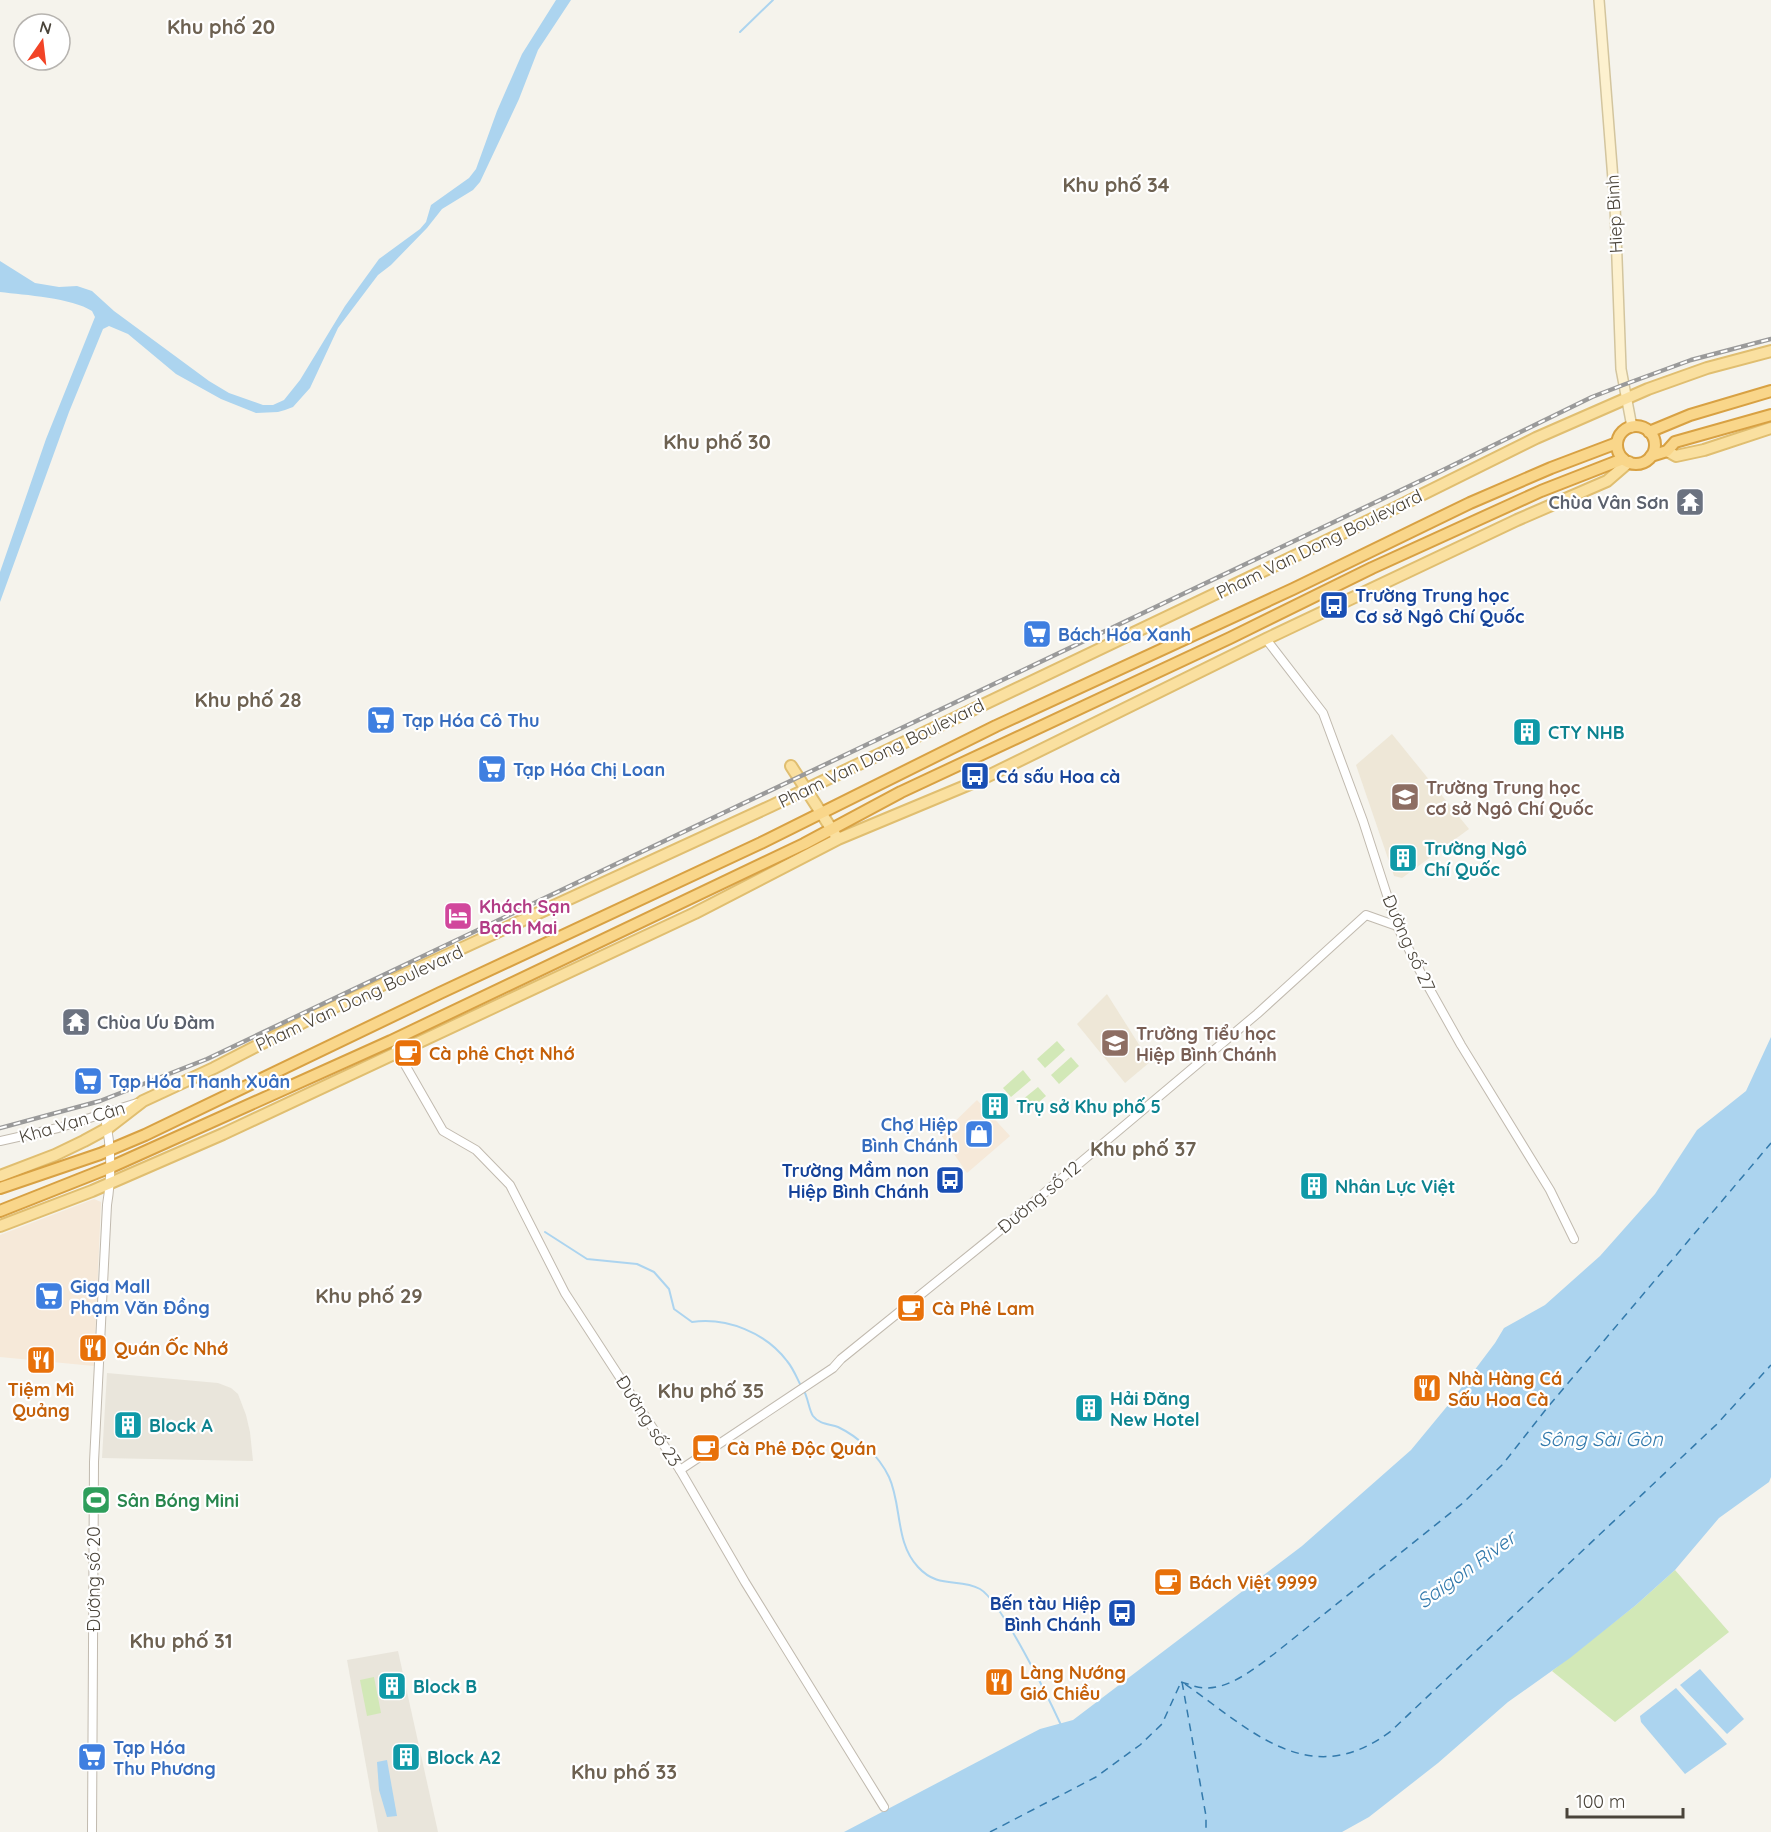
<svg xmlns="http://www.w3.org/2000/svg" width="1771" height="1832" font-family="Quicksand,sans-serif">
  <rect width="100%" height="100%" fill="#f5f3ec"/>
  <g fill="#e9e5db">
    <path d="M 107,1373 L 218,1383 L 231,1388 L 238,1394 L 246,1415 L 250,1432 L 253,1461 L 102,1458 Z"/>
    <path d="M 398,1651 L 438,1832 L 378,1832 L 347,1660 Z"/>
  </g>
  <g fill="#f6e9d9">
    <path d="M 977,1100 L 1010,1136 L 967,1173 L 941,1135 Z"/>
    <path d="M 94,1199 L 101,1202 L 94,1366 L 0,1357 L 0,1235 Z"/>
  </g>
  <g fill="#eee7d7">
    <path d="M 1392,734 L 1469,829 L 1402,878 L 1394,876 L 1356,765 Z"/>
    <path d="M 1107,994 L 1150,1062 L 1125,1083 L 1077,1024 Z"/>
  </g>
  <g fill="#d2e8b7">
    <path d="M 1057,1041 L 1065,1050 L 1045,1068 L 1037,1059 Z"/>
    <path d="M 1071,1057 L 1079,1066 L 1059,1084 L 1051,1075 Z"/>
    <path d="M 1023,1070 L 1031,1080 L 1011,1097 L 1003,1088 Z"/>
    <path d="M 1038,1087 L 1046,1096 L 1025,1114 L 1017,1104 Z"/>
    <path d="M 1675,1570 L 1729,1632 L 1615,1722 L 1552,1671 L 1636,1605 Z"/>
    <path d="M 374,1677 L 381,1713 L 367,1716 L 360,1680 Z"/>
  </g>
  <g fill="#acd4ef">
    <path d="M 556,0 L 571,0 L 538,50 L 519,99 L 480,182 L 473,190 L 442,209 L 427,228 L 391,265 L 378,275 L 338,328 L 310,388 L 293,407 L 285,410 L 278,412 L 256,413 L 221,399 L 176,374 L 128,334 L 109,326 L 103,329 L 69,412 L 0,602 L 0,572 L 46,439 L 95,317 L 92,311 C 72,298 25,295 0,292 L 0,261 L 35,283 L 59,287 L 77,286 L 92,291 L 114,311 L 209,381 L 229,393 L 263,405 L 273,405 L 284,400 L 300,380 L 345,306 L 379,259 L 420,229 L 426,222 L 431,205 L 469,178 L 476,169 L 497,111 L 522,54 Z"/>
    <path d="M 1771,1037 L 1771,1477 L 1769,1482 L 1719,1518 L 1675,1570 L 1636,1605 L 1570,1658 L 1508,1702 L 1438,1763 L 1369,1817 L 1342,1832 L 844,1832 L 1040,1729 L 1073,1720 L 1302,1546 L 1411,1450 L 1449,1404 L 1495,1343 L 1504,1328 L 1545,1305 L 1600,1256 L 1655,1194 L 1697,1130 L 1746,1091 Z"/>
    <path d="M 1700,1669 L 1744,1719 L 1727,1734 L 1680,1685 Z"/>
    <path d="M 1676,1688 L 1727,1744 L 1685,1774 L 1641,1722 L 1640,1716 Z"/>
    <path d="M 387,1760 L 397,1816 L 387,1817 L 379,1790 L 377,1762 Z"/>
  </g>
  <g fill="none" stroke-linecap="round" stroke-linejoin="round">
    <g stroke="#acd4ef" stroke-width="2">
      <path d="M 740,32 L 773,0"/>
      <path d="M 545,1232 L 587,1259 L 637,1264 L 654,1272 L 669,1289 L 674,1309 L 692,1322 C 727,1317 766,1333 787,1361 C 793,1368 797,1378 801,1386"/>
      <path d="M 804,1391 C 808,1398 809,1410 813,1416 C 819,1424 829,1424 838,1427 C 859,1437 879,1456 889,1477 C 902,1505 895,1543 918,1567 C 939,1590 959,1577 980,1589 C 1001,1601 1049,1699 1061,1725"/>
    </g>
    <g stroke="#337aac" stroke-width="1.5" stroke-dasharray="8 6" stroke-linecap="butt">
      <path d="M 1181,1682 C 1189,1684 1197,1688 1205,1688 C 1230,1689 1255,1668 1274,1654 L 1463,1503 L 1503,1464 L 1547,1408 L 1771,1143"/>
      <path d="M 1182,1682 L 1206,1816 L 1206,1832"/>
      <path d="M 1185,1684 C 1252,1731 1310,1792 1391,1731 L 1717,1424 L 1771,1365"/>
      <path d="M 990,1832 L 1096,1777 L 1140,1745 L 1162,1724 L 1181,1682"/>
    </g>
    <g stroke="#c1baaf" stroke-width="10">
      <g id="tertiary">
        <path d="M 1266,639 L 1323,713 L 1363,821 L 1397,926 L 1424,979 L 1461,1045 L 1550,1190 L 1574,1239"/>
        <path d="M 396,1049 L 443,1131 L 476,1150 L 510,1185 L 565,1293 L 680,1470 L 745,1582 L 884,1807"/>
        <path d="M 0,1141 L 58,1128 L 137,1103"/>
        <path d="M 680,1470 L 833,1368 L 841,1359 L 992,1237 L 1257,1014 L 1366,915 L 1397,926"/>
        <path d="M 92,1832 L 94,1462 L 107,1205 C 112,1174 112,1145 104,1114"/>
      </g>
    </g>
    <g stroke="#d3c59e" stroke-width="12">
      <path id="secondary" d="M 1599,0 L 1615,205 L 1621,369 L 1632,427"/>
    </g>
    <g stroke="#e0be70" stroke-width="14">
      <g id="primary">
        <path d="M 1667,451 L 1676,456 L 1704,450 L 1771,428"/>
        <path d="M 791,766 L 836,836"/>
        <path d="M 0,1176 L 55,1155 L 84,1141 L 108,1128 L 143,1101 L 214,1068 L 319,1014 L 771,806 L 1391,510 L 1536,438 L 1648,389 L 1707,368 L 1771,351"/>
        <path d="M 0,1226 L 92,1191 L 223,1134 L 695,913 L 838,839 L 982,779 L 1266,639 L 1517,520 L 1607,481 L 1629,462"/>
      </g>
    </g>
    <g stroke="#d8a143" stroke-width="14">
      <g id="trunk">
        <circle cx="1636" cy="445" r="19"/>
        <path d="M 1649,432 L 1690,415 L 1771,391"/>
        <path d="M 1651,456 L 1667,451 L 1675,442 L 1771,415"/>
        <path d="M 0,1188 L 100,1154 L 145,1135 L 440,993 L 761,843 L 996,726 L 1293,589 L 1470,503 L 1551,468 L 1617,443"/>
        <path d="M 0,1211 L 111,1167 L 391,1041 L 804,844 L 901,792 L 1230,638 L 1372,568 L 1541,491 L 1623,459"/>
      </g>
    </g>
    <use href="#tertiary" stroke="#fff" stroke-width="8"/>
    <use href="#secondary" stroke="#fdf1cf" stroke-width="9"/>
    <use href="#primary" stroke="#fae0a0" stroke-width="10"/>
    <use href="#trunk" stroke="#f9d68a" stroke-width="10"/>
    <g stroke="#9a9a9a" stroke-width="4.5">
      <path id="rail" d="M 0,1128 L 100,1101 L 207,1059 L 1441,471 L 1592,397 L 1623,385 L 1691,360 L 1771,339"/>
    </g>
    <use href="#rail" stroke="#fff" stroke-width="2" stroke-dasharray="7" stroke-linecap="butt"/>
  </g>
  <defs>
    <g id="temple-square" transform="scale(1.5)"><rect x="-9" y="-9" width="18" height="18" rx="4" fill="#6b7280" stroke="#fff"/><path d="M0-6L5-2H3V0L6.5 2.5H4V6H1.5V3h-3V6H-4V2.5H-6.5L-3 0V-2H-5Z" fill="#fff"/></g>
    <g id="bus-square" transform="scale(1.5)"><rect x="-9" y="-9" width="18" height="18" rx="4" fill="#1a4fb4" stroke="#fff"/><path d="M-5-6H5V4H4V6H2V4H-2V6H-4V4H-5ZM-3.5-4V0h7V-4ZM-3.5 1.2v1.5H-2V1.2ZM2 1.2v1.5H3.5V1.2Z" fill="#fff"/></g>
    <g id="supermarket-square" transform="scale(1.5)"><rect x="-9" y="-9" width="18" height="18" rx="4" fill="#3f7fe0" stroke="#fff"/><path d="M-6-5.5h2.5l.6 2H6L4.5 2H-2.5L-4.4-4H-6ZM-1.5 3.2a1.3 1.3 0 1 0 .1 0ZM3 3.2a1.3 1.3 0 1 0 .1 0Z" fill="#fff"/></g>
    <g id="building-square" transform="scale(1.5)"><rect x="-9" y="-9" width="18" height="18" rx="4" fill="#0f9aa8" stroke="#fff"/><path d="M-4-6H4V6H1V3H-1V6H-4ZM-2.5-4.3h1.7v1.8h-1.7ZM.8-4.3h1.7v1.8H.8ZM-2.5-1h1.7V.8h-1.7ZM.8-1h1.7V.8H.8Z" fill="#fff"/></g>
    <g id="school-square" transform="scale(1.5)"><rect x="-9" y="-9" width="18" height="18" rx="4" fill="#8d6e63" stroke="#fff"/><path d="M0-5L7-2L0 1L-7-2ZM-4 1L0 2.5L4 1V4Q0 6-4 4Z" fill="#fff"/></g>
    <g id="hotel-square" transform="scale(1.5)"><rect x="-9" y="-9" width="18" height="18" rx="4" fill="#d1479c" stroke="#fff"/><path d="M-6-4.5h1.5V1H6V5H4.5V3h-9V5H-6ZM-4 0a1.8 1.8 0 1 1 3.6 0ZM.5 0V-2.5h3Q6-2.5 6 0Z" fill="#fff"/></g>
    <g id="cafe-square" transform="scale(1.5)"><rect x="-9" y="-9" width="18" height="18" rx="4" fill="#e8710a" stroke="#fff"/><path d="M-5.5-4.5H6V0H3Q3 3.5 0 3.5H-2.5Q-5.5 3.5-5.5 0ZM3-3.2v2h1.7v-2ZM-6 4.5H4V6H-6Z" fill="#fff"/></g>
    <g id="shop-square" transform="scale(1.5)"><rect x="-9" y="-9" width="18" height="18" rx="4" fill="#3f7fe0" stroke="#fff"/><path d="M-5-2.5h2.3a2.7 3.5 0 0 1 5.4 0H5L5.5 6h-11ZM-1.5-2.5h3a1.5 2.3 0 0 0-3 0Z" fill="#fff"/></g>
    <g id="restaurant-square" transform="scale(1.5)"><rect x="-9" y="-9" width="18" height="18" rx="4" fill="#e8710a" stroke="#fff"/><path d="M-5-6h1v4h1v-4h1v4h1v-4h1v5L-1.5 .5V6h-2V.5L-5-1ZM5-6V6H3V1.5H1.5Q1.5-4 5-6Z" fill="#fff"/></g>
    <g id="stadium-square" transform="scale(1.5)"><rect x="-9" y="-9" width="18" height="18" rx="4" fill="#2e9e5b" stroke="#fff"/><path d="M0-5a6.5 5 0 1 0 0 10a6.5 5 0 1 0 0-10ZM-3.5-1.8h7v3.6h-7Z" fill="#fff"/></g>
  </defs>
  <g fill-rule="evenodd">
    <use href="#temple-square" x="1690" y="502"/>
    <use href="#bus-square" x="1334" y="605"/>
    <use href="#supermarket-square" x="1037" y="634"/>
    <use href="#supermarket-square" x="381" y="720"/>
    <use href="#building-square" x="1527" y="732"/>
    <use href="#supermarket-square" x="492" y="769"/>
    <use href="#bus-square" x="975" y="776"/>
    <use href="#school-square" x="1405" y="797"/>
    <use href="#building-square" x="1403" y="858"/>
    <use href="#hotel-square" x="458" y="916"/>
    <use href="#temple-square" x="76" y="1022"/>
    <use href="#school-square" x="1115" y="1043"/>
    <use href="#cafe-square" x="408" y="1053"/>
    <use href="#supermarket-square" x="88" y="1081"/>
    <use href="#building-square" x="995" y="1106"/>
    <use href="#shop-square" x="979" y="1134"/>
    <use href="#bus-square" x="950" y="1180"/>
    <use href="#building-square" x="1314" y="1186"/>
    <use href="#supermarket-square" x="49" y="1296"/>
    <use href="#cafe-square" x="911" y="1308"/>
    <use href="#restaurant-square" x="93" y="1348"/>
    <use href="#restaurant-square" x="41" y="1360"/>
    <use href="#restaurant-square" x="1427" y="1388"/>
    <use href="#building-square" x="1089" y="1408"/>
    <use href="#building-square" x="128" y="1425"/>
    <use href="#cafe-square" x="706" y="1448"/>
    <use href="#stadium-square" x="96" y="1500"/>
    <use href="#cafe-square" x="1168" y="1582"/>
    <use href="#bus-square" x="1122" y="1613"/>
    <use href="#restaurant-square" x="999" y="1682"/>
    <use href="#building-square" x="392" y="1686"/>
    <use href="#supermarket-square" x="92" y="1757"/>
    <use href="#building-square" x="406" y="1757"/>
  </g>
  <g text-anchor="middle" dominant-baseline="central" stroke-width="4.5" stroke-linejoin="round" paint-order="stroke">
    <g font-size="18" fill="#4a443a" stroke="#fff">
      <text transform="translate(1614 214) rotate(-93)">Hiep Binh</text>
      <text transform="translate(1319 544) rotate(-26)">Pham Van Dong Boulevard</text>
      <text transform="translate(881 753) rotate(-26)">Pham Van Dong Boulevard</text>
      <text transform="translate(1409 943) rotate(66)">Đường số 27</text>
      <text transform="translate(359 998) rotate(-25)">Pham Van Dong Boulevard</text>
      <text transform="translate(72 1122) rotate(-16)">Kha Vạn Cân</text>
      <text transform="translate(1039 1197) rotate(-40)">Đường số 12</text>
      <text transform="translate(649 1421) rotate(57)">Đường số 23</text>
      <text transform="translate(93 1579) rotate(-90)">Đường số 20</text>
    </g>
    <g font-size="18" font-weight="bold" fill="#5b616d" stroke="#fff" text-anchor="end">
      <text x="1669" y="502">Chùa Vân Sơn</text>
      <text x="97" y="1022" text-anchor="start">Chùa Ưu Đàm</text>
    </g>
    <g font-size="18" font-weight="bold" fill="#164399" stroke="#fff" text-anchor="start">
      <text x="1355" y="595">Trường Trung học<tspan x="1355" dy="21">Cơ sở Ngô Chí Quốc</tspan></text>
      <text x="996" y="776">Cá sấu Hoa cà</text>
      <text x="929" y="1170" text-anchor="end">Trường Mầm non<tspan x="929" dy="21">Hiệp Bình Chánh</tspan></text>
      <text x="1101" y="1603" text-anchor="end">Bến tàu Hiệp<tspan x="1101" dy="21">Bình Chánh</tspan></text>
    </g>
    <g font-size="18" font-weight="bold" fill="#366cbe" stroke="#fff" text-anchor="start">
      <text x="1058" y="634">Bách Hóa Xanh</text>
      <text x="402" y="720">Tạp Hóa Cô Thu</text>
      <text x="513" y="769">Tạp Hóa Chị Loan</text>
      <text x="109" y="1081">Tạp Hóa Thanh Xuân</text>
      <text x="958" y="1124" text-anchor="end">Chợ Hiệp<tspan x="958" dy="21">Bình Chánh</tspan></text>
      <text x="70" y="1286">Giga Mall<tspan x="70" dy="21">Phạm Văn Đồng</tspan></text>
      <text x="113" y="1747">Tạp Hóa<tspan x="113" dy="21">Thu Phương</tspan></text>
    </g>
    <g font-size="18" font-weight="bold" fill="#0d838f" stroke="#fff" text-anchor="start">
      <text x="1548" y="732">CTY NHB</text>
      <text x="1424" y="848">Trường Ngô<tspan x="1424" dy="21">Chí Quốc</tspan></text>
      <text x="1016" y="1106">Trụ sở Khu phố 5</text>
      <text x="1335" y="1186">Nhân Lực Việt</text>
      <text x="1110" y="1398">Hải Đăng<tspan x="1110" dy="21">New Hotel</tspan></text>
      <text x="149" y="1425">Block A</text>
      <text x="413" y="1686">Block B</text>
      <text x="427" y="1757">Block A2</text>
    </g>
    <g font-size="18" font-weight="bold" fill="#785e54" stroke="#fff" text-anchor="start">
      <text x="1426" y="787">Trường Trung học<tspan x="1426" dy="21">cơ sở Ngô Chí Quốc</tspan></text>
      <text x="1136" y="1033">Trường Tiểu học<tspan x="1136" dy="21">Hiệp Bình Chánh</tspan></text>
    </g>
    <g font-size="18" font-weight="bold" fill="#b23c85" stroke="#fff" text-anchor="start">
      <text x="479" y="906">Khách Sạn<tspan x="479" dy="21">Bạch Mai</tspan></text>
    </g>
    <g font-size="18" font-weight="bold" fill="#c56008" stroke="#fff" text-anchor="start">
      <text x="429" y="1053">Cà phê Chợt Nhớ</text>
      <text x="932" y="1308">Cà Phê Lam</text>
      <text x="114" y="1348">Quán Ốc Nhớ</text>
      <text x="1448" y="1378">Nhà Hàng Cá<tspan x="1448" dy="21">Sấu Hoa Cà</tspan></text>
      <text x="41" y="1389" text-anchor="middle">Tiệm Mì<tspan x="41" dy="21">Quảng</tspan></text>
      <text x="727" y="1448">Cà Phê Độc Quán</text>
      <text x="1189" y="1582">Bách Việt 9999</text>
      <text x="1020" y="1672">Làng Nướng<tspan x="1020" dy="21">Gió Chiều</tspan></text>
    </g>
    <g font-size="18" font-weight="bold" fill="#27864d" stroke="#fff" text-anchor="start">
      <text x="117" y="1500">Sân Bóng Mini</text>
    </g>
    <g font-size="20" font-weight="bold" fill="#6d6151" stroke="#fff">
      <text x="221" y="26">Khu phố 20</text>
      <text x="1116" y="184">Khu phố 34</text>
      <text x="717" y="441">Khu phố 30</text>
      <text x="248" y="699">Khu phố 28</text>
      <text x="1143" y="1148">Khu phố 37</text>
      <text x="369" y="1295">Khu phố 29</text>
      <text x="711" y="1390">Khu phố 35</text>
      <text x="181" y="1640">Khu phố 31</text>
      <text x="624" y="1771">Khu phố 33</text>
    </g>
    <g font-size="20" font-style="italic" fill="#337aac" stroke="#fff">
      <text x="1601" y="1438">Sông Sài Gòn</text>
      <text transform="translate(1466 1569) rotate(-36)">Saigon River</text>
    </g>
  </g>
  <g transform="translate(42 42) rotate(14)"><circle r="28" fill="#ffffff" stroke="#b7b4b0" stroke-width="1.5"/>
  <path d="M0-4.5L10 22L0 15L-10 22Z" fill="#f24427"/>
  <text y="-9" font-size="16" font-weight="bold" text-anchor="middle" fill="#4a443a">N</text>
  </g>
  <path d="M1567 1808v9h116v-9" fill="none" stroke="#4a443a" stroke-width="3"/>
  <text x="1576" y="1808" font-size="18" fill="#4a443a" stroke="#ffffff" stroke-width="4.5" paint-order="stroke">100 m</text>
</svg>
